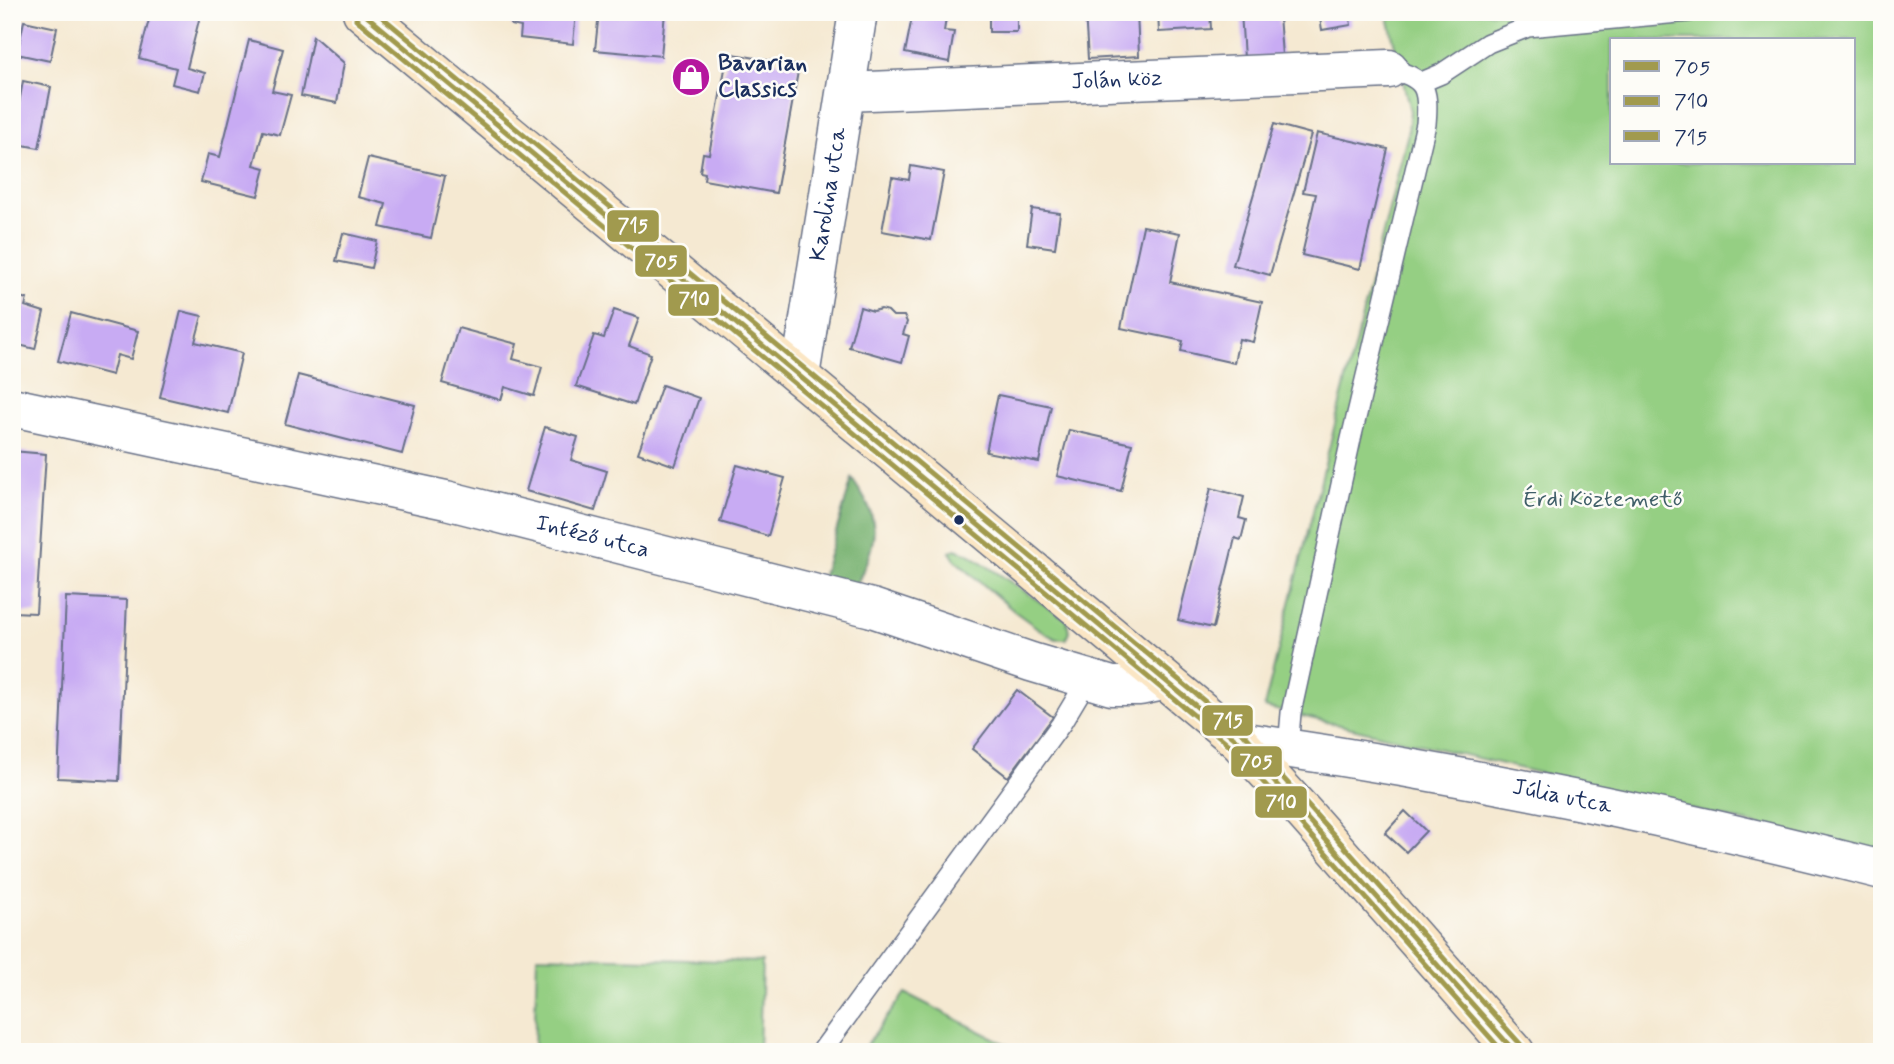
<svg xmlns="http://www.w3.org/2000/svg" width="1894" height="1064" font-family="Mynerve,sans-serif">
  <rect width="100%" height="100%" fill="#fdfcf7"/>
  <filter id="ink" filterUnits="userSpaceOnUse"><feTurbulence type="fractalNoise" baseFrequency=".0143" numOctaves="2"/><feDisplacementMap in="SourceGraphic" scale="14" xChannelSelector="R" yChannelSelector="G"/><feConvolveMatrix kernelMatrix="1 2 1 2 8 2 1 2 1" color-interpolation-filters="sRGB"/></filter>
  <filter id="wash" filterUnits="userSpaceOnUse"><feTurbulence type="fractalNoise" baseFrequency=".00686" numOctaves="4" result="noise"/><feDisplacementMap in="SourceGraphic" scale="28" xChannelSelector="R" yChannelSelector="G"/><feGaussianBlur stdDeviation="1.57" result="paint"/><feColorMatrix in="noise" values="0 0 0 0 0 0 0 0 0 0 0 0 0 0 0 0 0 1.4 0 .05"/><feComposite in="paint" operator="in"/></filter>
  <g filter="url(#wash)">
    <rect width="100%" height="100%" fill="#f5e9d2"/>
    <g fill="#95cf83" stroke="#587f70" stroke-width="2" fill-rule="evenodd">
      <path d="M 1387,12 L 1882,12 L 1882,855 L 1264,707 L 1408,133 L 1410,111 ZM 1612,40 L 1854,40 L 1854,163 L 1612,163 Z"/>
      <path d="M 955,549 L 969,554 L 1067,620 L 1069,632 L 1066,639 L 1056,639 L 1043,632 L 1014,611 L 956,561 L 950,552 Z"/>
      <path d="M 537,956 L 762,962 L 759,1052 L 534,1052 Z"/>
      <path d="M 905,993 L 1021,1052 L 861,1052 Z"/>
    </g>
    <path fill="#78b271" stroke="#4a7068" stroke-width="2" d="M 852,479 C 882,521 878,538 857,584 L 849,586 L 822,578 Z"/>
    <g id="blocks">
      <g fill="#c8abf3">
        <path d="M 151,12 L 201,12 L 187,68 L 205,73 L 200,91 L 172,84 L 176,68 L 139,58 Z"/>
        <path d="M 513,12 L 576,12 L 573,44 L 520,38 L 521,27 L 511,25 Z"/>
        <path d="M 599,12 L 665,12 L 661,56 L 595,50 Z"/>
        <path d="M 913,12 L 947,12 L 944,31 L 954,32 L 949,62 L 905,53 Z"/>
        <rect x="989" y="12" width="28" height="20"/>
        <path d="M 1085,12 L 1137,12 L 1139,56 L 1088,59 Z"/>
        <path d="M 1158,12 L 1210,12 L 1211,29 L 1159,32 Z"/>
        <path d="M 1241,12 L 1266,12 L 1267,16 L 1279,15 L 1282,56 L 1244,58 Z"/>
        <path d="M 1319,12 L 1349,12 L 1351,25 L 1322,30 Z"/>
        <path d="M 24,21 L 57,28 L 50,61 L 17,54 Z"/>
        <path d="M 313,36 L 344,63 L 337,103 L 301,96 Z"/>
        <path d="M 249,40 L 283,49 L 272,91 L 291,95 L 280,135 L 263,131 L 254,165 L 265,168 L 258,196 L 201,182 L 208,154 L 220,157 Z"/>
        <path d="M 728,53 L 799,66 L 776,193 L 704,180 L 705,173 L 700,172 L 703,153 L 709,154 Z"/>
        <path d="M 23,81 L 51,87 L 39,148 L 12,143 Z"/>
        <path d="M 1274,124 L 1311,134 L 1270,275 L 1233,265 Z"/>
        <path d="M 1317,133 L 1388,149 L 1360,269 L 1302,255 L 1316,194 L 1303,192 Z"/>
        <path d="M 368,158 L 445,176 L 431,238 L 380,227 L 386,204 L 358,197 Z"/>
        <path d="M 911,166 L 944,172 L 931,240 L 882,231 L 892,177 L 909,180 Z"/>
        <path d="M 1032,209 L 1060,213 L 1055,248 L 1027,244 Z"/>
        <path d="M 1143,226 L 1180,233 L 1170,282 L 1262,302 L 1253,342 L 1239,339 L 1234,363 L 1181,351 L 1183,341 L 1121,328 Z"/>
        <path d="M 343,233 L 377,241 L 371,268 L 336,261 Z"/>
        <path d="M 12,295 L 27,299 L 25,306 L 44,312 L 35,349 L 15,344 L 12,352 Z"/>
        <path d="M 860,307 L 873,311 L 881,309 L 888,311 L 893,316 L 904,316 L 907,322 L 903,334 L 909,336 L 902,362 L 849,347 Z"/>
        <path d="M 614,310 L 639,318 L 629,346 L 651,354 L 634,405 L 576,386 L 594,335 L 604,338 Z"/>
        <path d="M 181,311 L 202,316 L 195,342 L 242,353 L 228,413 L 160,397 Z"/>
        <path d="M 71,313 L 138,331 L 131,359 L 117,355 L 112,375 L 58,361 Z"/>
        <path d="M 458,328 L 517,344 L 513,359 L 542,367 L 534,396 L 505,387 L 501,400 L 442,383 Z"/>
        <path d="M 298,375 L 415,405 L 402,454 L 285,424 Z"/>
        <path d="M 662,385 L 699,398 L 675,466 L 638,453 Z"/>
        <path d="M 998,395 L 1051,406 L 1039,462 L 986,452 Z"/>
        <path d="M 545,427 L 578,437 L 571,460 L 607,471 L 595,511 L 526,491 Z"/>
        <path d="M 1069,430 L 1132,444 L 1121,491 L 1057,476 Z"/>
        <path d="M 12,451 L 46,454 L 36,613 L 12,612 Z"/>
        <path d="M 737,465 L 785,478 L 768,536 L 720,522 Z"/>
        <path d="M 1211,488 L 1244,497 L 1239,518 L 1246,520 L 1241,540 L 1235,538 L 1213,628 L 1178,620 Z"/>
        <path d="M 66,597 L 127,600 L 119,781 L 58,778 Z"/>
        <path d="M 1017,690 L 1053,717 L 1008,777 L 972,749 Z"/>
        <path d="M 1405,811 L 1426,831 L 1406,852 L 1385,833 Z"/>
      </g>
    </g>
  </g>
  <g filter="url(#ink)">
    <use href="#blocks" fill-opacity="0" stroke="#677087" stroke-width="2"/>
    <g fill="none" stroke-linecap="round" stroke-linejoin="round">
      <g stroke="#677087" stroke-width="22">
        <g id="service">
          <path d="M 1422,82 L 1441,74 L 1488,43 L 1528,27 L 1689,12"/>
          <path d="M 1288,748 L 1291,713 L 1351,439 L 1426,124 C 1429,88 1426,78 1389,69"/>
          <path d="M 821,1052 L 1061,724 L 1088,679"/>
        </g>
      </g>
      <g stroke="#677087" stroke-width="41">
        <g id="minor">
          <path id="s1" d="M 846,92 L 1389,69"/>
          <path id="s2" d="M 800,376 L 858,12"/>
          <path id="s3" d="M 12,407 L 446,500 L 702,565 L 872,608 L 1031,662 L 1112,686 L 1140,686 L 1164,681"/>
          <path id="s4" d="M 1238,741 C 1454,772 1670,816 1882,870"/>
        </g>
      </g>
      <g stroke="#677087" stroke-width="41">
        <path id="secondary" d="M 362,12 L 1238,741 L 1305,814 L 1515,1052"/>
      </g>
      <use href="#service" stroke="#fff" stroke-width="19"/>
      <use href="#minor" stroke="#fff" stroke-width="38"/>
      <use href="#secondary" stroke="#fbe6c4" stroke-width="38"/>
      <g stroke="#fdfcf7" stroke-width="10">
        <path id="bus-1" d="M 362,12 L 1238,741 L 1515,1052"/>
      </g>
      <g stroke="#fdfcf7" stroke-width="10">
        <path id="bus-2" d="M 356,19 L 1232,747 L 1503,1052"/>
      </g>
      <g stroke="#fdfcf7" stroke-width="10">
        <path id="bus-3" d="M 376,12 L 1244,734 L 1522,1046"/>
      </g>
      <use href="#bus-1" stroke="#a19a4e" stroke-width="5"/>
      <use href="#bus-2" stroke="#a19a4e" stroke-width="5"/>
      <use href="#bus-3" stroke="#a19a4e" stroke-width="5"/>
    </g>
  </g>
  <defs>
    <g id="shop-disc" transform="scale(2.0125)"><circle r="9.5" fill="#b5179e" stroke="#fdfcf7"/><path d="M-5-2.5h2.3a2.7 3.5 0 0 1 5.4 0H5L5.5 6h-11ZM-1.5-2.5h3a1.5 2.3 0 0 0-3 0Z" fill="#fff"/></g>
  </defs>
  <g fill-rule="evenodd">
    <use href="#shop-disc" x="691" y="77"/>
  </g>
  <circle fill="#1b2f5e" stroke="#fdfcf7" stroke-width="2.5" cx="959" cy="520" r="6"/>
  <g text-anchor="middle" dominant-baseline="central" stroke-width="5" stroke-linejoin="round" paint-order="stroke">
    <g font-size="23" font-weight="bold" fill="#1b2f5e" stroke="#fdfcf7" text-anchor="start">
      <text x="718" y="64">Bavarian<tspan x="718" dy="26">Classics</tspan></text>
    </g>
    <g font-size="23" fill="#1b2f5e" stroke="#fdfcf7">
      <text stroke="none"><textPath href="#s1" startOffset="271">Jolán köz</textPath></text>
      <text stroke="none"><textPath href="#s2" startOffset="184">Karolina utca</textPath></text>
      <text stroke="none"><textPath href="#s3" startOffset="595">Intéző utca</textPath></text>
      <text stroke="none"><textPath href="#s4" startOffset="329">Júlia utca</textPath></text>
    </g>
    <g font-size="23" fill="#405f69" stroke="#fdfcf7">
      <text x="1603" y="500">Érdi Köztemető</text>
    </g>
  </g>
  <g stroke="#fdfcf7" stroke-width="2.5">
    <rect x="606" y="209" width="54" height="34" rx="7" fill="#a19a4e"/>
    <rect x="634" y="244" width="54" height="34" rx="7" fill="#a19a4e"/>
    <rect x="667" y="283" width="53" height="34" rx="7" fill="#a19a4e"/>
    <rect x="1201" y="704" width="53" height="33" rx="7" fill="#a19a4e"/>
    <rect x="1230" y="745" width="53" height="33" rx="7" fill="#a19a4e"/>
    <rect x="1254" y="785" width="54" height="34" rx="7" fill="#a19a4e"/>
  </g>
  <g font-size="19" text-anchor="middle" font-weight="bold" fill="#fff">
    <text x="633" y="232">715</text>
    <text x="661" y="268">705</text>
    <text x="694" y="306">710</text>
    <text x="1228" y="727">715</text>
    <text x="1256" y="768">705</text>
    <text x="1281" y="809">710</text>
  </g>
  <rect width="1894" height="1064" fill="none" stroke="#fdfcf7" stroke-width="42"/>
  <rect x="1610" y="38" width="245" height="126" fill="#fdfcf7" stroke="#a3aaba" stroke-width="2"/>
  <rect x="1624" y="61" width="35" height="10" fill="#a19a4e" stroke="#a3aaba" stroke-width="2"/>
  <text x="1674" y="74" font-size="21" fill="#1b2f5e">705</text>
  <rect x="1624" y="96" width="35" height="10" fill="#a19a4e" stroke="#a3aaba" stroke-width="2"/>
  <text x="1674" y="108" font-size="21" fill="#1b2f5e">710</text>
  <rect x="1624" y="131" width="35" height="10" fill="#a19a4e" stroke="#a3aaba" stroke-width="2"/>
  <text x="1674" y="144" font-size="21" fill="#1b2f5e">715</text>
</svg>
